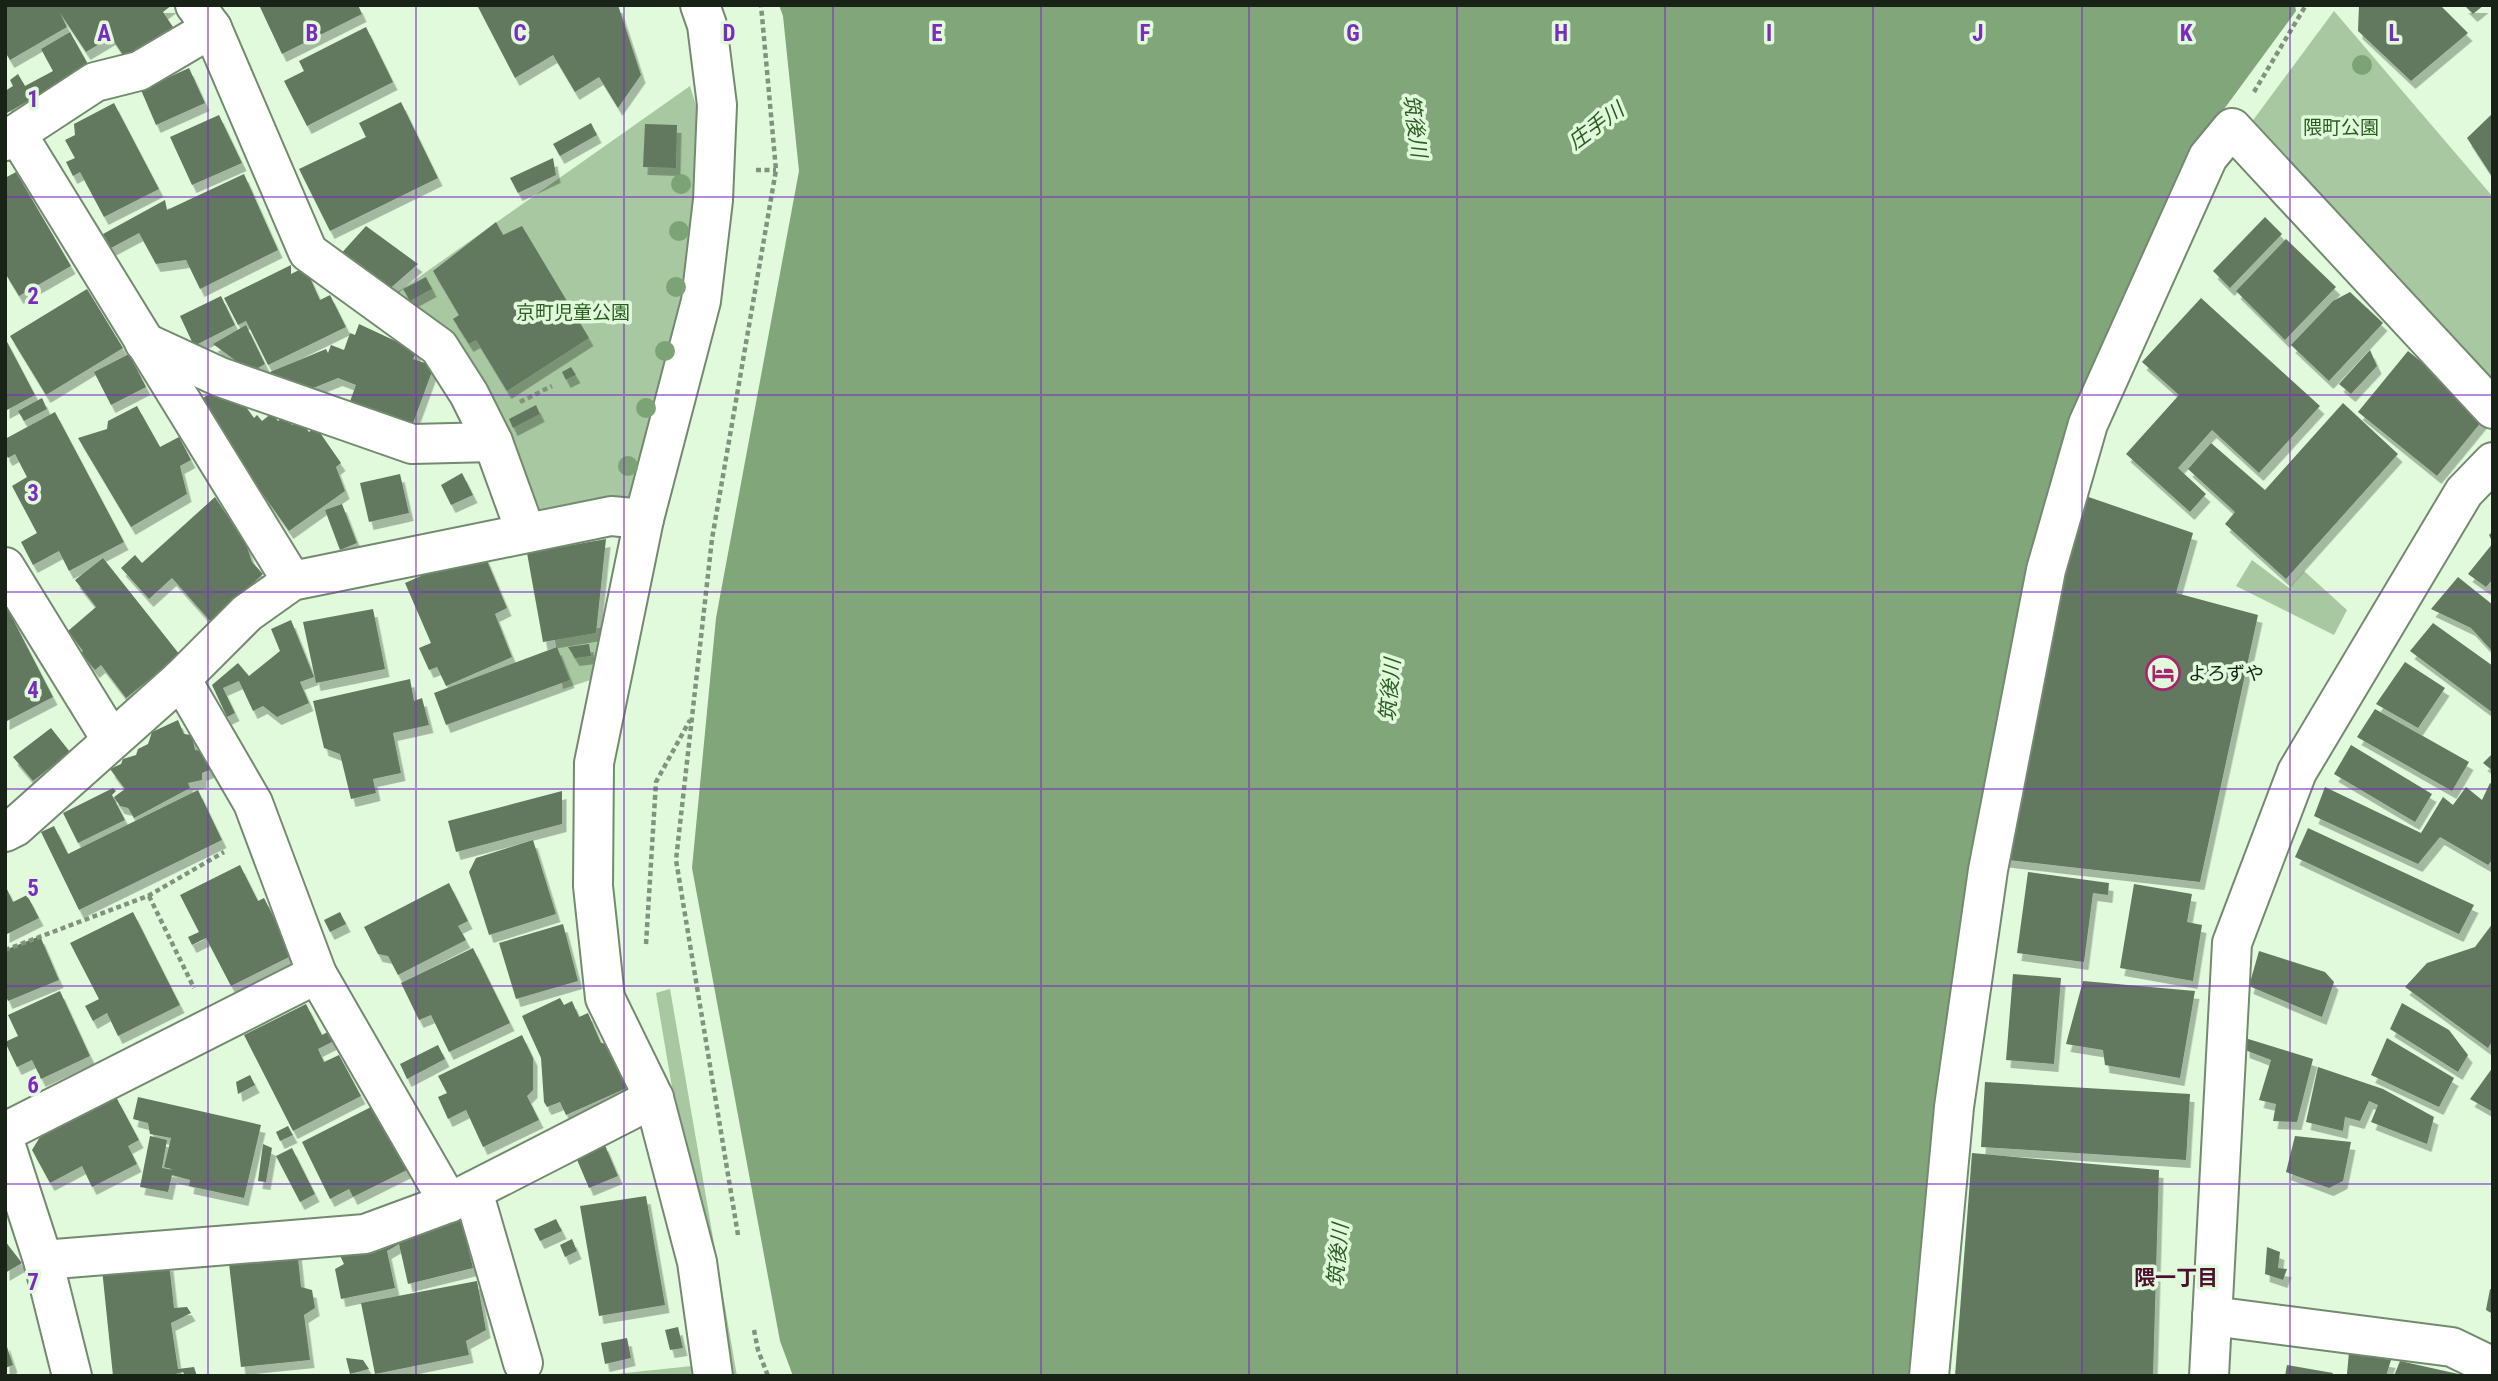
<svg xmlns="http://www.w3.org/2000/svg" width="2498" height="1381" font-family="'Roboto Condensed','Noto Sans JP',sans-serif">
  <defs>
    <filter id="shadow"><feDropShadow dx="4.5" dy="8" stdDeviation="0" flood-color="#0004"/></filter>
  </defs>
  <rect width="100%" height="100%" fill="#e0fadb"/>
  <g fill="#a7c8a0">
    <path d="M 2334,11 L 2493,197 L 2493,408 L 2248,127 Z"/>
    <path d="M 690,86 L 705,134 L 701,301 L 634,506 L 535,514 L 392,296 Z"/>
    <path d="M 2252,560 L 2289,588 L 2304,571 L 2347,610 L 2334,635 L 2236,586 Z"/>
    <path d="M 614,626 L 606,675 L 563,689 L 554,634 Z"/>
    <path d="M 670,989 L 737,1376 L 721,1376 L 656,993 Z"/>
    <path d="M 692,1366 L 693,1376 L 597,1376 Z"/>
  </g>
  <path fill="#81a67a" d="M 779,5 L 2295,5 L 2296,11 L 2205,135 L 2082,404 L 1913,1376 L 793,1376 L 780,1341 L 692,868 L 716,618 L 799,171 L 783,16 Z"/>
  <g fill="#62795e" filter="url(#shadow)">
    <path d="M 5,5 L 172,5 L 163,12 L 173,27 L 125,58 L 111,37 L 86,52 L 60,13 L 67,27 L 10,60 L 5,52 Z"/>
    <path d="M 259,5 L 358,5 L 362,14 L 282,54 Z"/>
    <path d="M 477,5 L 618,5 L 641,75 L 618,108 L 599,77 L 575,92 L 553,55 L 515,78 Z"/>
    <path d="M 2359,5 L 2440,5 L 2468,33 L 2411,81 L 2358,31 Z"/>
    <path d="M 2464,5 L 2484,5 L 2473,14 Z"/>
    <path d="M 366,27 L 393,82 L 307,126 L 284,81 L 304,71 L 299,61 Z"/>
    <path d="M 70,32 L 89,66 L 7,113 L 5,91 L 13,86 L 10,80 L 18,74 L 25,86 L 53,71 L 41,49 Z"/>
    <path d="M 189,68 L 205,103 L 156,125 L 141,90 Z"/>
    <path d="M 401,102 L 438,178 L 330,231 L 299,169 L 366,137 L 359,123 Z"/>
    <path d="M 114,103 L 159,189 L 104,217 L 80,172 L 73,176 L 66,162 L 75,158 L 65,140 L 75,135 L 74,124 Z"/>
    <path d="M 2493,113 L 2493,178 L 2467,138 Z"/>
    <path d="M 219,115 L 242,163 L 192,185 L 170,137 Z"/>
    <path d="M 591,123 L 597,135 L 560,156 L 553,144 Z"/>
    <path d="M 645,124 L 677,125 L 676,168 L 643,167 Z"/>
    <path d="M 553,158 L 556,175 L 518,193 L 510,178 Z"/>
    <path d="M 16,172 L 71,266 L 19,296 L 5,273 L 5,178 Z"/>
    <path d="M 244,174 L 278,250 L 200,289 L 186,260 L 156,264 L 139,233 L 111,248 L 103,234 L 165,200 L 167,210 Z"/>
    <path d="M 2265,217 L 2282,234 L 2230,288 L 2213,271 Z"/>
    <path d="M 496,222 L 503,235 L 522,226 L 589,338 L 507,391 L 476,340 L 469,344 L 453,319 L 459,315 L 433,271 Z"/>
    <path d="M 366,226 L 418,264 L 386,292 L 338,257 Z"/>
    <path d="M 2286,239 L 2336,287 L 2285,340 L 2236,291 Z"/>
    <path d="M 291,265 L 291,274 L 305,267 L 320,300 L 330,295 L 346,327 L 268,365 L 246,321 L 238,325 L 224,298 Z"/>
    <path d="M 426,277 L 432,289 L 410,301 L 403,289 Z"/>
    <path d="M 87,289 L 123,348 L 46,395 L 10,336 Z"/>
    <path d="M 2350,292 L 2383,323 L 2329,381 L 2291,345 L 2333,301 Z"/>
    <path d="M 221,296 L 235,325 L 194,346 L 180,316 Z"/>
    <path d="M 2201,298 L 2320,406 L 2259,473 L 2212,430 L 2178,468 L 2206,494 L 2190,512 L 2126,454 L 2179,395 L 2142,362 Z"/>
    <path d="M 359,324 L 417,351 L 413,359 L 434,366 L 412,426 L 349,404 L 356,385 L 338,378 L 301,393 L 276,384 L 270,372 L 326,349 L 328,353 L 331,345 L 344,350 L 350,333 L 355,335 Z"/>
    <path d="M 246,325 L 265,364 L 251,372 L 213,344 Z"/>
    <path d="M 5,338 L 35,395 L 5,411 Z"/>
    <path d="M 2370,350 L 2377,366 L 2351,394 L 2339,384 Z"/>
    <path d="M 2408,351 L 2487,415 L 2437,476 L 2358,412 Z"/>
    <path d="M 129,354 L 146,387 L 111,405 L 94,372 Z"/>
    <path d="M 571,367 L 576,375 L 566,380 L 562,372 Z"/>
    <path d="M 218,388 L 243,403 L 254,418 L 257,415 L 262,421 L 272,413 L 278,421 L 286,415 L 292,425 L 300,420 L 309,432 L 316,427 L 341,463 L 336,467 L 345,491 L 289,531 L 233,452 L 203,398 Z"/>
    <path d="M 42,398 L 47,409 L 24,421 L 18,411 Z"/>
    <path d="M 2343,403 L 2398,454 L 2286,579 L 2225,524 L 2235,512 L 2188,469 L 2211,443 L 2265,490 Z"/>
    <path d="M 536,405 L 540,414 L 513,428 L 509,419 Z"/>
    <path d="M 137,406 L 160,447 L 179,437 L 191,460 L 180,466 L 187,494 L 131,527 L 78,438 L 107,429 L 108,421 Z"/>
    <path d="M 55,412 L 124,542 L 69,571 L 59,551 L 33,565 L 21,542 L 37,533 L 12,486 L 27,477 L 15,454 L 8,458 L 5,453 L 5,439 Z"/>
    <path d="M 462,473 L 473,495 L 451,505 L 441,485 Z"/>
    <path d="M 400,474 L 409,513 L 369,522 L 360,483 Z"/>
    <path d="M 2077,493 L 2193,533 L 2176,593 L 2258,615 L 2200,882 L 2000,859 Z"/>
    <path d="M 215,497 L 246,544 L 252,562 L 263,574 L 211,622 L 172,578 L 149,599 L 121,568 L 135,555 L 142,563 Z"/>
    <path d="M 342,504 L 357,543 L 340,550 L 325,510 Z"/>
    <path d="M 2493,531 L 2493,579 L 2486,587 L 2468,574 L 2493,543 L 2489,535 Z"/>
    <path d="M 606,539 L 596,633 L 543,642 L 527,553 Z"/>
    <path d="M 482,549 L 507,608 L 495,614 L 512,657 L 446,686 L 437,667 L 429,670 L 419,648 L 431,643 L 405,583 Z"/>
    <path d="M 103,558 L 180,655 L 126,698 L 101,665 L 95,670 L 81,653 L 83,651 L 68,631 L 96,607 L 75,580 Z"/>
    <path d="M 2458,577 L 2493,605 L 2493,652 L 2471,628 L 2431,609 Z"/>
    <path d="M 5,604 L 53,697 L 5,722 Z"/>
    <path d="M 373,609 L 385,669 L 316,683 L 303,622 Z"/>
    <path d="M 291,620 L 314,677 L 300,682 L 309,703 L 277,717 L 263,706 L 253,711 L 239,681 L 223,688 L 235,713 L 227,717 L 212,685 L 238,663 L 249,676 L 280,651 L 271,629 Z"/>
    <path d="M 2433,623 L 2493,666 L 2493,713 L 2410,651 Z"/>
    <path d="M 589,644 L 591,656 L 575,658 L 568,647 Z"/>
    <path d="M 557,647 L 570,680 L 446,725 L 434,693 Z"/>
    <path d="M 2405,662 L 2445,688 L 2418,728 L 2376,704 Z"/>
    <path d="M 410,679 L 414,701 L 422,698 L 429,725 L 393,733 L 401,773 L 373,779 L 376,793 L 351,799 L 340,754 L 324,748 L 313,701 Z"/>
    <path d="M 2375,709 L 2469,762 L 2452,791 L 2357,737 Z"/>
    <path d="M 178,720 L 184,734 L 192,735 L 195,750 L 204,751 L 212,769 L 202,773 L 202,780 L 188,783 L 190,788 L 134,818 L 128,808 L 120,806 L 114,797 L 125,789 L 110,769 L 121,764 L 123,759 L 136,755 L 138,749 L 148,744 L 152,732 Z"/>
    <path d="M 51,728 L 70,752 L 33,781 L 13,757 Z"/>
    <path d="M 2351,745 L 2432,794 L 2415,822 L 2334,774 Z"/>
    <path d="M 2493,753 L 2493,771 L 2483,763 Z"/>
    <path d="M 2490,783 L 2493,785 L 2493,859 L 2488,865 L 2440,837 L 2418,864 L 2314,816 L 2325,787 L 2421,833 L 2443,797 L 2453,805 L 2466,787 L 2482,800 Z"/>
    <path d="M 113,788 L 116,791 L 112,795 L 111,793 L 125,820 L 78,843 L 63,813 Z"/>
    <path d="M 198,790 L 222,840 L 79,910 L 41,832 L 54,826 L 68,854 Z"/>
    <path d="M 562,791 L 562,824 L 456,852 L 448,821 Z"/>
    <path d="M 2308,828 L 2474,905 L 2459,934 L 2295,857 Z"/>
    <path d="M 533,840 L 556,914 L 489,935 L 469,872 L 476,858 Z"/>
    <path d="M 240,865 L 258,901 L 264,898 L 293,955 L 231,986 L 206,938 L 192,945 L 188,937 L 199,932 L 180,895 Z"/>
    <path d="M 2028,872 L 2109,883 L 2108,895 L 2093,893 L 2084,962 L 2017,953 Z"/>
    <path d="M 449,883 L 468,921 L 458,926 L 466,940 L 398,975 L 388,956 L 378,954 L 364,927 Z"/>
    <path d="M 2134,884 L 2192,894 L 2187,922 L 2202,925 L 2193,981 L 2120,968 Z"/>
    <path d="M 5,885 L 13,902 L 27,895 L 39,918 L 5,935 Z"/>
    <path d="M 133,912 L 180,1005 L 118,1036 L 107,1013 L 93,1021 L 85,1006 L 99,999 L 70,943 Z"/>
    <path d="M 340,912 L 346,924 L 330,932 L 324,920 Z"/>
    <path d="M 2493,923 L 2493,1040 L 2488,1048 L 2405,987 L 2427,963 L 2475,947 Z"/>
    <path d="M 563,924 L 578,981 L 516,999 L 499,943 Z"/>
    <path d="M 40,936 L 59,980 L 8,1001 L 5,994 L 5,950 Z"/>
    <path d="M 473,948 L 510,1023 L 449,1052 L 431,1015 L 419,1020 L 401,983 Z"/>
    <path d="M 2259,951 L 2325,972 L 2334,982 L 2322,1017 L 2249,986 Z"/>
    <path d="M 2013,974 L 2061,978 L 2054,1064 L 2006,1060 Z"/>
    <path d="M 2083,981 L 2195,991 L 2180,1078 L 2105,1065 L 2103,1050 L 2066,1044 Z"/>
    <path d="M 60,991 L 90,1056 L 41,1079 L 32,1060 L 17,1067 L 5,1042 L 18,1036 L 8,1015 Z"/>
    <path d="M 560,998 L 564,1005 L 572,1001 L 579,1017 L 588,1013 L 601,1043 L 610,1044 L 629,1087 L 566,1115 L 560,1102 L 547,1107 L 544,1102 L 541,1058 L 522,1016 Z"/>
    <path d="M 2402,1003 L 2449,1030 L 2468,1055 L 2458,1072 L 2390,1029 Z"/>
    <path d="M 306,1004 L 322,1035 L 335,1028 L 340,1038 L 318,1049 L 324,1062 L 339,1055 L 361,1096 L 293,1131 L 244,1035 Z"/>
    <path d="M 522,1035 L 533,1058 L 533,1090 L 527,1096 L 539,1120 L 483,1147 L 466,1110 L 448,1119 L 438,1097 L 447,1093 L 438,1076 Z"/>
    <path d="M 2245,1038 L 2313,1059 L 2297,1122 L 2273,1121 L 2276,1104 L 2259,1100 L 2271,1060 L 2245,1050 Z"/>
    <path d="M 2387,1038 L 2454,1078 L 2439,1107 L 2371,1075 Z"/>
    <path d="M 438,1045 L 445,1059 L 407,1079 L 400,1064 Z"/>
    <path d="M 2318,1067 L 2383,1089 L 2434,1117 L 2427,1144 L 2371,1122 L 2378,1105 L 2369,1101 L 2360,1121 L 2345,1117 L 2343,1131 L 2306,1122 Z"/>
    <path d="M 2493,1067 L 2493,1112 L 2470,1099 Z"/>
    <path d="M 250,1075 L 255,1085 L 238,1094 L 236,1082 Z"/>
    <path d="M 1985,1082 L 2190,1094 L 2186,1160 L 1981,1147 Z"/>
    <path d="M 116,1097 L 139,1140 L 128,1146 L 137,1164 L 92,1187 L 82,1166 L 50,1183 L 32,1150 L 40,1137 Z"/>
    <path d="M 138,1097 L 261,1125 L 244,1198 L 189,1186 L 190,1180 L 172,1175 L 168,1192 L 140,1187 L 150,1136 L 167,1140 L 162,1168 L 174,1170 L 164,1167 L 171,1138 L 150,1134 L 148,1123 L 133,1119 Z"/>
    <path d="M 373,1106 L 411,1168 L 353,1197 L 349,1189 L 330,1199 L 302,1142 Z"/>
    <path d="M 288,1126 L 293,1135 L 280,1141 L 276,1132 Z"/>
    <path d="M 2295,1136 L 2351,1142 L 2343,1181 L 2329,1188 L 2286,1172 Z"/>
    <path d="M 604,1143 L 618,1176 L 589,1188 L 575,1155 Z"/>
    <path d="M 263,1144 L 272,1148 L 266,1182 L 258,1181 Z"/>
    <path d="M 292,1148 L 315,1194 L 300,1202 L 276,1156 Z"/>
    <path d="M 1972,1153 L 2159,1170 L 2153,1376 L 1955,1376 Z"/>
    <path d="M 646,1196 L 665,1305 L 599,1316 L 580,1206 Z"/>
    <path d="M 460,1215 L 473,1268 L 408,1284 L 399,1244 L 387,1251 L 395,1288 L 341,1299 L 335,1269 L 344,1264 L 337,1249 Z"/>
    <path d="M 556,1219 L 562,1231 L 540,1241 L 534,1229 Z"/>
    <path d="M 572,1239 L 577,1251 L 565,1257 L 560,1245 Z"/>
    <path d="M 5,1241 L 22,1263 L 5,1273 Z"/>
    <path d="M 2267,1247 L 2280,1252 L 2278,1268 L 2287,1269 L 2283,1280 L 2265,1274 Z"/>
    <path d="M 297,1248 L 301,1287 L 312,1290 L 315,1308 L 304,1315 L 310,1360 L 241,1367 L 228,1255 Z"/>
    <path d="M 169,1263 L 174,1308 L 187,1307 L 191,1313 L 171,1323 L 178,1369 L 194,1367 L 197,1376 L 185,1376 L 183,1372 L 168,1376 L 113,1376 L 102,1269 Z"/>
    <path d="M 477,1281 L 486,1330 L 466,1341 L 469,1355 L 375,1374 L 361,1303 Z"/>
    <path d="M 2490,1289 L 2493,1290 L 2493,1314 L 2486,1310 Z"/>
    <path d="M 678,1327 L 683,1348 L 670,1350 L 665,1330 Z"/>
    <path d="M 627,1338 L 631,1358 L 605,1364 L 601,1343 Z"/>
    <path d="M 5,1341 L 13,1365 L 5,1368 Z"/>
    <path d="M 2349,1352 L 2391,1360 L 2386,1376 L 2347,1374 Z"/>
    <path d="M 346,1358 L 363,1360 L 369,1369 L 350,1374 Z"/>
    <path d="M 2400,1361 L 2463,1375 L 2463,1376 L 2394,1376 Z"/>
    <path d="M 2287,1365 L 2333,1373 L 2331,1376 L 2285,1376 Z"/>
  </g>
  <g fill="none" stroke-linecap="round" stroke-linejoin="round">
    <g stroke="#728a6e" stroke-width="42">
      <g id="minor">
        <path d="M 195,5 L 212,28 L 308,252 L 439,347 L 469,394 L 493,442 L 526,533"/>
        <path d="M 700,5 L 707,25 L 717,105 L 713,200 L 701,301 L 644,519 L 594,763 L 593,886 L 605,998 L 654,1098 L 697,1262 L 713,1376"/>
        <path d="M 17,134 L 292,581"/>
        <path d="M 5,141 L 95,82 L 139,71 L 212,28"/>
        <path d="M 144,342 L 220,377 L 412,444 L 493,442"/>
        <path d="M 5,567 L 111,739"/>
        <path d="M 181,679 L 253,803 L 317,974 L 449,1203"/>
        <path d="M 5,832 L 15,827 L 181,679 L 247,613 L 292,581 L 611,516 L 644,519"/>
        <path d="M 5,1132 L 317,974"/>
        <path d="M 5,1143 L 43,1260 L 72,1376"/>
        <path d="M 473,1191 L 523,1363"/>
        <path d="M 43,1260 L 365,1234 L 449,1203 L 654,1098"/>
        <path d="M 2212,1316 L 2452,1347 L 2493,1367"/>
        <path d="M 1929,1376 L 1954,1107 L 1988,870 L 2046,570 L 2088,424 L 2208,157 L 2232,128 L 2493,409"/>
        <path d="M 2209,1376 L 2232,943 L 2297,772 L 2464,492 L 2493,462"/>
      </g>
    </g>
    <g stroke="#81937e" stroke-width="4.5" stroke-dasharray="5 3.5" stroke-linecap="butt">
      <path d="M 2254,92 L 2306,5"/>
      <path d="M 756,170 L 776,170"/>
      <path d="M 520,402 L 552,386"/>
      <path d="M 149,896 L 194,988"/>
      <path d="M 646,944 L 656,782 L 690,720"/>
      <path d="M 5,950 L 148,896 L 224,852"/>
      <path d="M 738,1235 L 676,860 L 712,539 L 776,170 L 761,5"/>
      <path d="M 754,1330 L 758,1350 L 768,1376"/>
    </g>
    <use href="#minor" stroke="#fff" stroke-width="38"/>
  </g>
  <g fill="#7ca375">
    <circle cx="2362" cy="65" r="10"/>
    <circle cx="681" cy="184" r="10"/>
    <circle cx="679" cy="231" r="10"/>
    <circle cx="676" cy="287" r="10"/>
    <circle cx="665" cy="351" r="10"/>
    <circle cx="646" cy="408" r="10"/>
    <circle cx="628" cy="466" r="10"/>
  </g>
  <path fill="none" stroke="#7b2cbf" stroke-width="2" stroke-opacity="0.55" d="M 208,5 L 208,1376M 416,5 L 416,1376M 624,5 L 624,1376M 833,5 L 833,1376M 1041,5 L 1041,1376M 1249,5 L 1249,1376M 1457,5 L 1457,1376M 1665,5 L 1665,1376M 1873,5 L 1873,1376M 2082,5 L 2082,1376M 2290,5 L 2290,1376M 5,197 L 2493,197M 5,395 L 2493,395M 5,592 L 2493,592M 5,789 L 2493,789M 5,986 L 2493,986M 5,1184 L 2493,1184"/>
  <defs>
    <g id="hotel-ring" transform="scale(1.75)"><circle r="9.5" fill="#e0fadb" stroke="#a7246f" stroke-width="1.5"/><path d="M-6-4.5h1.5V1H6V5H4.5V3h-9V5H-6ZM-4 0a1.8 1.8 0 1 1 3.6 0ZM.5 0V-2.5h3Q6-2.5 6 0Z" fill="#a7246f"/></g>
  </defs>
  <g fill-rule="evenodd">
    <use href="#hotel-ring" x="2163" y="673"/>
  </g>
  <g text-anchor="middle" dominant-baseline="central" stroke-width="7" stroke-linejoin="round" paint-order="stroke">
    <g font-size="19" fill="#2a5c21" stroke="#e0fadb">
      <text x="2341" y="127">隈町公園</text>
      <text x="573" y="312">京町児童公園</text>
    </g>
    <g font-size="19" fill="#182217" stroke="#e0fadb" text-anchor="start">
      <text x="2188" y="673">よろずや</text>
    </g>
    <g font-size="21" font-style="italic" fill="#2b5d22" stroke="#e0fadb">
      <text transform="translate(1415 126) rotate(82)">筑後川</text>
      <text transform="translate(1596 126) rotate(-36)">庄手川</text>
      <text transform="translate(1390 690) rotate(-85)">筑後川</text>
      <text transform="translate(1338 1255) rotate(-85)">筑後川</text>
    </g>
    <g font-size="21" font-weight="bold" fill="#4e0f32" stroke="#e0fadb">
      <text x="2176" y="1278">隈一丁目</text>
    </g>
  </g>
  <g font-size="23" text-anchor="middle" font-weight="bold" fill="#7b2cbf" stroke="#e0fadb" stroke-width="7" stroke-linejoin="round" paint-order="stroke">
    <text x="104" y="41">A</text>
    <text x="312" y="41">B</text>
    <text x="520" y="41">C</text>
    <text x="729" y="41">D</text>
    <text x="937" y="41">E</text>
    <text x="1145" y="41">F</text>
    <text x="1353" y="41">G</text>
    <text x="1561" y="41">H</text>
    <text x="1769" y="41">I</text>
    <text x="1978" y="41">J</text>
    <text x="2186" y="41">K</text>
    <text x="2394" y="41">L</text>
    <text x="33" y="107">1</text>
    <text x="33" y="304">2</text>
    <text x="33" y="501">3</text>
    <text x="33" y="698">4</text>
    <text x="33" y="896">5</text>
    <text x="33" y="1093">6</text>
    <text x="33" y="1290">7</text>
  </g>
  <rect width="2498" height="1381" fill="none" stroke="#182217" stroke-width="14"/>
</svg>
